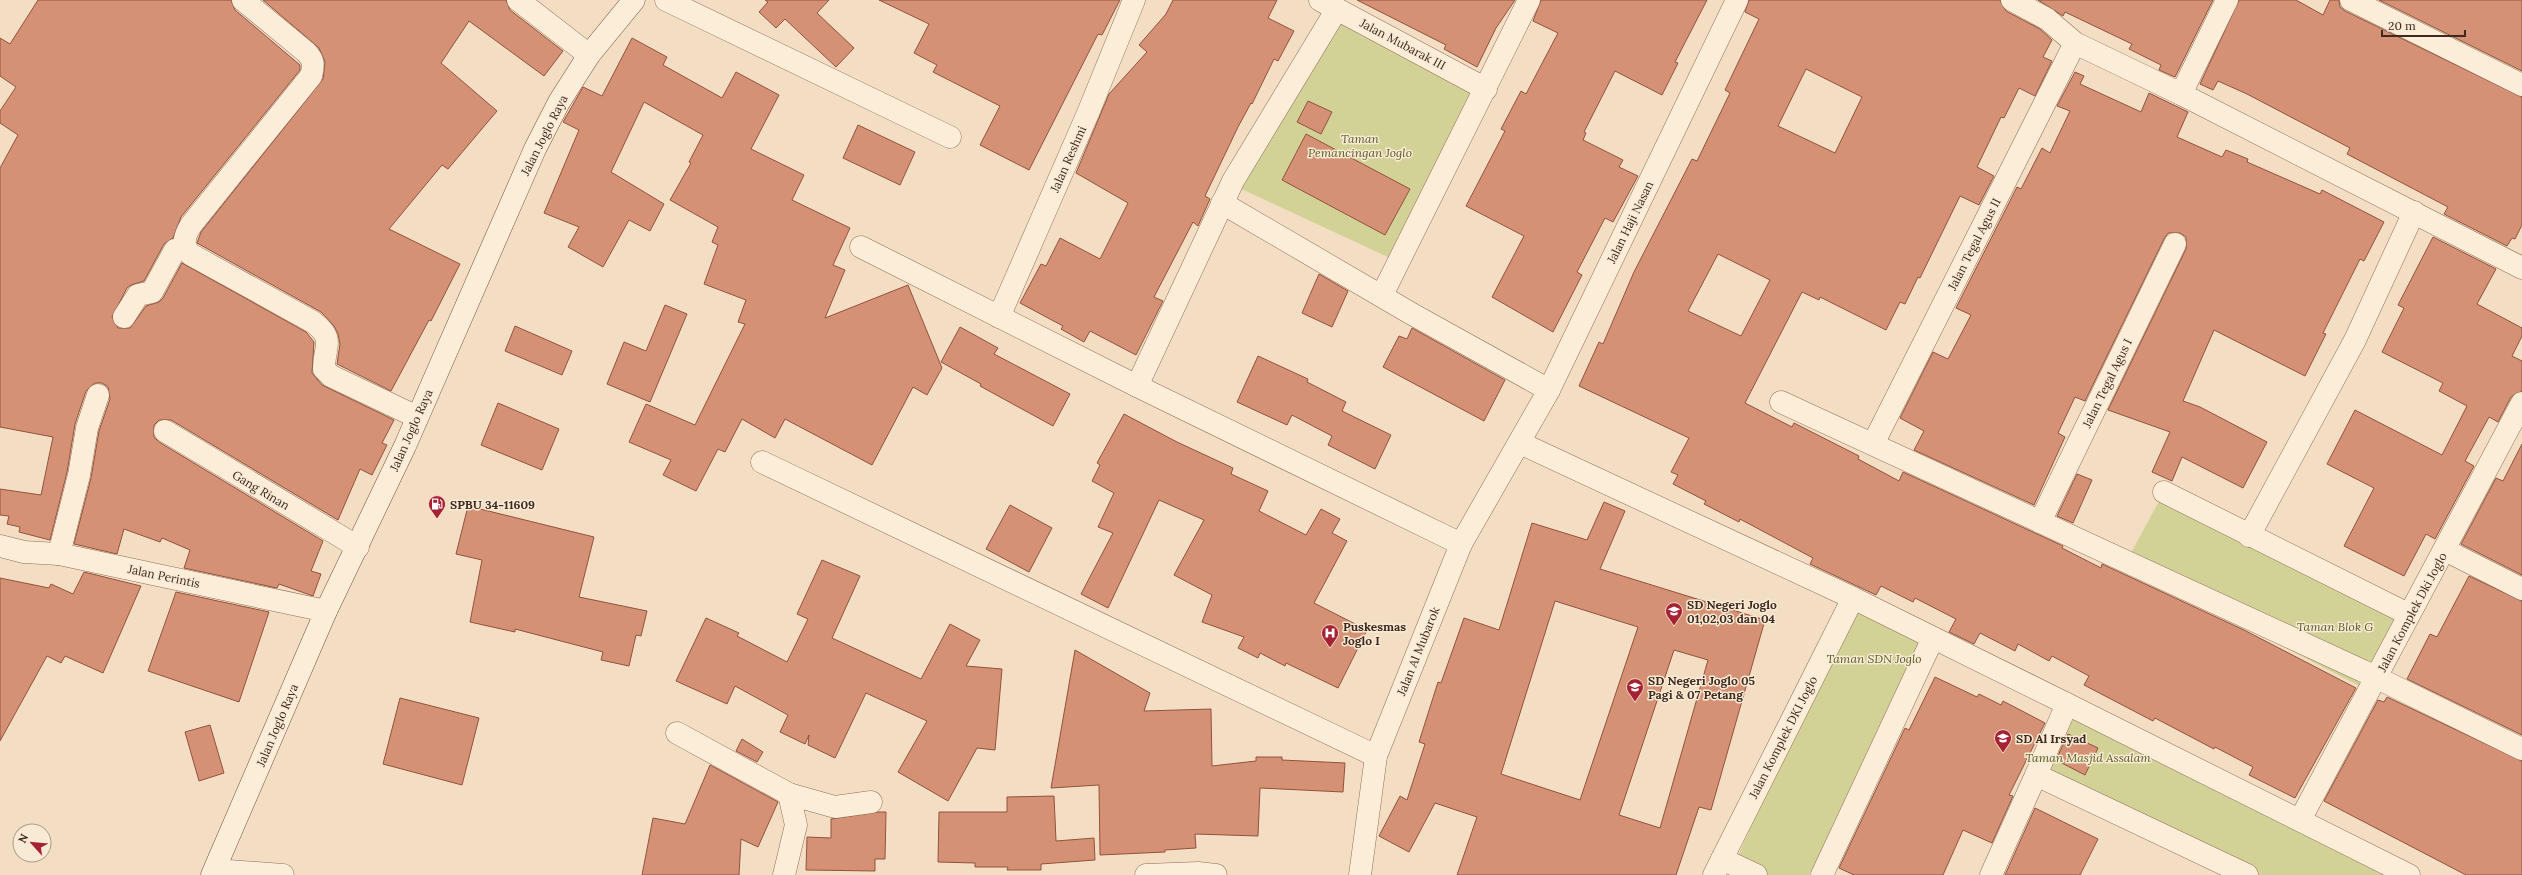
<svg xmlns="http://www.w3.org/2000/svg" width="2522" height="875" font-family="Lora,serif">
  <rect width="100%" height="100%" fill="#f3dec4"/>
  <g fill="#d2d196">
    <path d="M 1332,12 L 1482,91 L 1405,265 L 1235,186 Z"/>
    <path d="M 2164,492 L 2403,613 L 2361,687 L 2125,564 Z"/>
    <path d="M 1853,598 L 1933,638 L 1809,875 L 1756,875 L 1734,865 Z"/>
    <path d="M 2067,704 L 2409,875 L 2247,875 L 2036,775 Z"/>
  </g>
  <g fill="#d59176" stroke="#92523b" fill-rule="evenodd">
    <path d="M 38,0 L 231,0 L 235,10 L 300,65 L 300,70 L 181,217 L 173,238 L 164,244 L 144,281 L 131,285 L 127,288 L 112,317 L 118,328 L 130,328 L 146,306 L 159,302 L 163,298 L 182,263 L 306,332 L 314,342 L 312,373 L 322,385 L 394,420 L 382,443 L 387,445 L 372,475 L 360,469 L 338,520 L 171,420 L 159,420 L 154,425 L 154,437 L 159,442 L 323,541 L 311,571 L 321,574 L 313,596 L 279,584 L 277,588 L 184,568 L 190,550 L 162,538 L 160,542 L 124,529 L 117,554 L 74,544 L 91,478 L 99,431 L 110,399 L 108,387 L 102,383 L 95,383 L 86,391 L 75,424 L 67,472 L 50,540 L 19,532 L 20,527 L 7,524 L 9,516 L 0,515 L 0,489 L 41,495 L 53,437 L 0,427 L 0,168 L 18,135 L 0,123 L 0,111 L 16,87 L 0,76 L 0,38 L 10,44 Z"/>
    <path d="M 263,0 L 506,0 L 510,10 L 563,51 L 544,76 L 469,21 L 441,63 L 497,111 L 448,169 L 442,165 L 389,229 L 460,264 L 431,321 L 429,320 L 391,391 L 337,364 L 340,344 L 338,334 L 334,326 L 321,312 L 197,243 L 201,232 L 323,79 L 325,62 L 319,48 Z"/>
    <path d="M 765,0 L 829,0 L 817,13 L 854,48 L 836,67 L 785,19 L 776,28 L 759,12 L 768,2 Z"/>
    <path d="M 879,0 L 1120,0 L 1102,35 L 1098,34 L 1029,170 L 980,145 L 1000,106 L 933,72 L 937,65 L 914,53 L 929,24 Z"/>
    <path d="M 1173,0 L 1277,0 L 1268,18 L 1294,31 L 1278,61 L 1274,59 L 1252,104 L 1251,103 L 1238,127 L 1205,196 L 1210,199 L 1198,226 L 1193,222 L 1154,297 L 1163,301 L 1136,355 L 1090,331 L 1084,342 L 1061,329 L 1063,326 L 1020,303 L 1041,264 L 1046,266 L 1060,238 L 1100,259 L 1128,203 L 1076,173 L 1109,94 L 1147,52 L 1139,45 L 1166,14 Z"/>
    <path d="M 1357,0 L 1515,0 L 1496,28 L 1477,67 L 1444,49 L 1446,45 Z"/>
    <path d="M 1541,0 L 1707,0 L 1675,62 L 1678,63 L 1662,95 L 1615,71 L 1584,132 L 1586,133 L 1583,140 L 1623,160 L 1619,167 L 1638,176 L 1613,222 L 1605,218 L 1577,272 L 1582,275 L 1553,332 L 1492,297 L 1524,236 L 1466,206 L 1505,131 L 1501,129 L 1521,91 L 1526,94 L 1558,33 L 1533,21 Z"/>
    <path d="M 1749,0 L 2000,0 L 2006,11 L 2040,29 L 2052,40 L 2043,57 L 2052,61 L 2035,96 L 2019,88 L 2004,118 L 2001,117 L 1977,167 L 1994,176 L 1979,205 L 1960,196 L 1920,278 L 1918,277 L 1905,304 L 1900,302 L 1886,330 L 1820,297 L 1819,300 L 1802,292 L 1745,403 L 1792,427 L 1794,423 L 1859,456 L 1858,459 L 1899,481 L 1903,472 L 2063,546 L 2062,548 L 2101,568 L 2102,564 L 2244,630 L 2356,688 L 2295,798 L 2249,775 L 2253,767 L 2215,747 L 2214,749 L 2155,718 L 2153,721 L 2084,685 L 2089,676 L 2052,656 L 2049,661 L 2018,644 L 2015,651 L 1980,633 L 1974,644 L 1949,632 L 1956,619 L 1915,598 L 1913,602 L 1881,586 L 1876,595 L 1810,564 L 1813,558 L 1740,519 L 1739,522 L 1704,504 L 1706,501 L 1673,484 L 1678,475 L 1671,472 L 1689,438 L 1579,386 L 1599,342 L 1603,344 L 1634,272 L 1692,159 L 1697,161 L 1730,93 L 1725,90 L 1759,19 L 1745,12 ZM 1806,69 L 1862,97 L 1835,153 L 1778,126 ZM 1718,254 L 1770,280 L 1741,336 L 1688,311 Z"/>
    <path d="M 2038,0 L 2213,0 L 2175,77 L 2159,70 L 2161,65 L 2129,49 L 2132,44 L 2065,12 L 2063,16 Z"/>
    <path d="M 2239,0 L 2296,0 L 2323,15 L 2330,0 L 2339,0 L 2340,7 L 2345,11 L 2522,97 L 2522,225 L 2515,239 L 2512,238 L 2507,246 L 2444,214 L 2448,207 L 2347,154 L 2350,148 L 2247,94 L 2218,81 L 2213,90 L 2200,84 Z"/>
    <path d="M 2379,0 L 2522,0 L 2522,71 Z"/>
    <path d="M 632,38 L 667,57 L 663,65 L 722,98 L 736,72 L 779,95 L 751,149 L 804,175 L 792,200 L 850,228 L 833,265 L 845,270 L 825,318 L 908,285 L 942,368 L 927,395 L 913,387 L 872,465 L 785,419 L 775,438 L 742,419 L 725,452 L 718,449 L 696,491 L 663,475 L 671,460 L 629,442 L 646,404 L 695,425 L 745,324 L 738,322 L 746,300 L 704,284 L 718,245 L 712,242 L 718,227 L 670,200 L 691,163 L 689,162 L 703,135 L 644,102 L 611,172 L 664,204 L 650,231 L 629,220 L 603,267 L 568,247 L 579,227 L 544,213 L 579,130 L 563,122 L 583,87 L 602,96 Z"/>
    <path d="M 2075,72 L 2084,76 L 2080,84 L 2141,112 L 2149,93 L 2188,112 L 2177,137 L 2222,157 L 2226,150 L 2248,159 L 2247,162 L 2320,194 L 2322,190 L 2384,222 L 2364,261 L 2360,259 L 2323,333 L 2326,334 L 2305,376 L 2214,330 L 2183,401 L 2200,407 L 2267,442 L 2243,488 L 2182,457 L 2172,481 L 2152,472 L 2170,432 L 2108,410 L 2186,249 L 2186,237 L 2180,233 L 2168,233 L 2164,239 L 2085,401 L 2075,397 L 2058,433 L 2065,437 L 2034,505 L 1914,450 L 1924,431 L 1900,418 L 1933,352 L 1948,359 L 1971,315 L 1956,308 L 2017,187 L 2021,189 L 2042,148 L 2050,153 L 2070,111 L 2057,106 Z"/>
    <path d="M 1308,101 L 1332,112 L 1321,134 L 1297,122 Z"/>
    <path d="M 858,125 L 915,152 L 900,185 L 843,158 Z"/>
    <path d="M 1306,134 L 1410,189 L 1385,235 L 1282,180 Z"/>
    <path d="M 2433,237 L 2496,269 L 2477,304 L 2522,328 L 2522,336 L 2512,356 L 2522,361 L 2522,391 L 2511,397 L 2498,422 L 2489,417 L 2465,461 L 2474,466 L 2435,539 L 2426,534 L 2404,576 L 2344,546 L 2374,488 L 2327,464 L 2355,410 L 2442,455 L 2467,406 L 2439,391 L 2443,383 L 2382,352 L 2404,308 L 2398,305 Z"/>
    <path d="M 1319,274 L 1348,291 L 1332,327 L 1302,313 Z"/>
    <path d="M 665,305 L 687,314 L 650,402 L 607,384 L 624,342 L 646,351 Z"/>
    <path d="M 515,326 L 572,351 L 562,375 L 505,351 Z"/>
    <path d="M 960,327 L 998,348 L 994,354 L 1070,394 L 1053,426 L 980,386 L 981,384 L 941,362 Z"/>
    <path d="M 1412,328 L 1505,380 L 1484,421 L 1383,367 L 1399,336 L 1407,339 Z"/>
    <path d="M 1258,356 L 1308,379 L 1307,382 L 1346,402 L 1342,411 L 1391,435 L 1375,469 L 1328,445 L 1332,436 L 1292,415 L 1287,425 L 1237,402 Z"/>
    <path d="M 498,403 L 559,429 L 542,470 L 481,445 Z"/>
    <path d="M 1124,414 L 1177,442 L 1233,468 L 1231,474 L 1268,491 L 1259,511 L 1306,535 L 1321,509 L 1340,519 L 1332,533 L 1347,541 L 1314,603 L 1367,630 L 1338,688 L 1286,663 L 1285,666 L 1260,653 L 1258,658 L 1238,648 L 1244,637 L 1202,622 L 1212,595 L 1174,575 L 1204,520 L 1159,500 L 1108,608 L 1081,594 L 1113,533 L 1098,527 L 1114,493 L 1092,481 L 1100,465 L 1097,463 Z"/>
    <path d="M 2522,444 L 2522,575 L 2461,544 L 2496,478 L 2503,481 Z"/>
    <path d="M 2077,474 L 2092,480 L 2073,523 L 2057,516 Z"/>
    <path d="M 1604,502 L 1625,511 L 1600,569 L 1765,620 L 1711,810 L 1699,807 L 1676,875 L 1457,875 L 1477,817 L 1435,803 L 1409,852 L 1379,836 L 1400,796 L 1407,800 L 1425,744 L 1419,742 L 1438,682 L 1441,683 L 1464,618 L 1499,630 L 1532,523 L 1587,540 ZM 1555,601 L 1638,627 L 1580,800 L 1501,774 ZM 1674,650 L 1708,660 L 1660,828 L 1619,815 Z"/>
    <path d="M 1010,505 L 1052,528 L 1029,572 L 986,549 Z"/>
    <path d="M 468,506 L 594,537 L 579,597 L 647,611 L 641,636 L 636,635 L 629,666 L 601,660 L 603,652 L 515,629 L 515,632 L 470,622 L 482,560 L 456,554 Z"/>
    <path d="M 822,560 L 860,576 L 832,638 L 921,679 L 950,624 L 980,640 L 966,666 L 1002,669 L 995,750 L 977,748 L 948,801 L 898,772 L 927,721 L 866,693 L 835,758 L 808,745 L 809,735 L 805,744 L 780,732 L 788,715 L 735,686 L 727,704 L 676,681 L 706,618 L 739,633 L 737,636 L 787,662 L 808,619 L 797,614 Z"/>
    <path d="M 84,572 L 141,586 L 103,673 L 65,656 L 61,663 L 47,656 L 0,741 L 0,578 L 49,588 L 51,584 L 73,594 Z"/>
    <path d="M 2469,576 L 2522,601 L 2522,735 L 2407,679 L 2430,634 L 2437,637 Z"/>
    <path d="M 176,592 L 269,612 L 239,702 L 148,671 Z"/>
    <path d="M 1075,650 L 1150,693 L 1144,711 L 1211,709 L 1212,766 L 1256,761 L 1256,757 L 1282,757 L 1282,760 L 1345,763 L 1343,792 L 1260,788 L 1258,836 L 1195,834 L 1196,848 L 1165,850 L 1165,852 L 1100,855 L 1099,785 L 1051,788 Z"/>
    <path d="M 1935,677 L 1977,697 L 1979,694 L 2001,705 L 2003,701 L 2045,723 L 2009,795 L 2013,796 L 1992,843 L 1963,830 L 1943,875 L 1854,875 L 1839,868 L 1905,728 L 1909,730 Z"/>
    <path d="M 2387,697 L 2522,761 L 2522,875 L 2466,875 L 2324,801 L 2378,700 L 2384,702 Z"/>
    <path d="M 400,698 L 479,718 L 462,785 L 383,764 Z"/>
    <path d="M 210,725 L 224,773 L 199,781 L 185,732 Z"/>
    <path d="M 2068,734 L 2098,748 L 2085,775 L 2056,760 Z"/>
    <path d="M 742,739 L 763,752 L 757,762 L 736,751 Z"/>
    <path d="M 710,765 L 778,802 L 758,847 L 741,839 L 739,875 L 642,875 L 653,818 L 685,824 Z"/>
    <path d="M 1054,796 L 1056,841 L 1094,838 L 1095,860 L 1041,864 L 1041,870 L 1007,870 L 1008,867 L 975,867 L 975,863 L 938,862 L 939,812 L 1007,812 L 1007,797 Z"/>
    <path d="M 2035,808 L 2098,839 L 2080,875 L 2005,875 Z"/>
    <path d="M 877,812 L 886,812 L 885,859 L 875,859 L 875,871 L 806,870 L 807,837 L 831,838 L 831,819 Z"/>
  </g>
  <g fill="none" stroke-linecap="round" stroke-linejoin="round">
    <g stroke="#906e58" stroke-width="23">
      <g id="minor">
        <path d="M 243,0 L 306,52 C 314,60 314,65 311,76 L 191,225 C 185,235 181,244 190,254 L 313,322 C 336,340 324,345 324,369 L 331,376 L 417,417"/>
        <path d="M 518,0 L 589,55"/>
        <path d="M 666,0 L 950,137"/>
        <path d="M 1320,0 L 1486,89"/>
        <path d="M 2012,0 L 2047,19 L 2075,43 L 2181,94 L 2522,268"/>
        <path d="M 2351,0 L 2522,85"/>
        <path d="M 2181,94 L 2227,0"/>
        <path d="M 1222,203 L 1412,314 L 1549,390"/>
        <path d="M 861,247 L 1137,386 L 1461,544"/>
        <path d="M 1382,295 L 1529,0"/>
        <path d="M 124,317 L 138,295 L 152,292 L 175,250 L 186,249"/>
        <path d="M 999,317 L 1088,113 L 1134,0"/>
        <path d="M 1137,386 L 1233,181 L 1337,9"/>
        <path d="M 1781,402 L 2363,671 L 2522,749"/>
        <path d="M 165,431 L 358,547"/>
        <path d="M 1520,443 L 1853,598 L 2067,704"/>
        <path d="M 1873,444 L 2075,43"/>
        <path d="M 762,462 L 1376,756"/>
        <path d="M 2164,492 L 2408,614"/>
        <path d="M 2040,522 L 2175,244"/>
        <path d="M 2249,536 L 2355,340 L 2414,212"/>
        <path d="M 0,546 L 24,552 L 59,554 L 326,611"/>
        <path d="M 2445,550 L 2522,589"/>
        <path d="M 59,554 L 79,475 L 87,428 L 98,395"/>
        <path d="M 677,733 L 789,794 L 835,807 L 871,802"/>
        <path d="M 1722,859 L 1756,875"/>
        <path d="M 784,875 L 796,825 L 789,794"/>
        <path d="M 1360,875 L 1376,756 L 1461,544 L 1549,390 L 1737,0"/>
        <path d="M 1714,875 L 1853,598"/>
        <path d="M 1822,875 L 1933,638"/>
        <path d="M 1991,875 L 2036,775"/>
      </g>
    </g>
    <g stroke="#906e58" stroke-width="23">
      <g id="tertiary">
        <path d="M 2300,820 L 2522,403"/>
        <path d="M 215,870 L 283,875"/>
        <path d="M 1146,875 L 1198,873 L 1216,875"/>
        <path d="M 2247,875 L 2036,775 L 2067,704 L 2409,875"/>
      </g>
    </g>
    <g stroke="#724f3b" stroke-width="23">
      <path id="secondary" d="M 212,875 L 326,611 L 405,446 L 535,149 L 559,102 L 589,55 L 634,0"/>
    </g>
    <use href="#minor" stroke="#fcedd9" stroke-width="22"/>
    <use href="#tertiary" stroke="#fcedd9" stroke-width="22"/>
    <use href="#secondary" stroke="#fcedd9" stroke-width="22"/>
  </g>
  <defs>
    <g id="fuel-pin" transform="scale(0.9)"><path d="M0 17L-7.5 6A9.5 9.5 0 1 1 7.5 6Z" fill="#a52134" stroke="#f9ead5"/><path d="M-5.5-6h7V0h2V4h1.3V-2.5L3-4.5l.8-.8L6-3V5H2.5V1h-1V6h-7ZM-4.2-4.7v3.2H.2V-4.7Z" fill="#fff"/></g>
    <g id="school-pin" transform="scale(0.9)"><path d="M0 17L-7.5 6A9.5 9.5 0 1 1 7.5 6Z" fill="#a52134" stroke="#f9ead5"/><path d="M0-5L7-2L0 1L-7-2ZM-4 1L0 2.5L4 1V4Q0 6-4 4Z" fill="#fff"/></g>
    <g id="hospital-pin" transform="scale(0.9)"><path d="M0 17L-7.5 6A9.5 9.5 0 1 1 7.5 6Z" fill="#a52134" stroke="#f9ead5"/><path d="M-5-5h3v3.5h4V-5h3V5h-3V1.5h-4V5h-3Z" fill="#fff"/></g>
  </defs>
  <g fill-rule="evenodd">
    <use href="#fuel-pin" x="437" y="504"/>
    <use href="#school-pin" x="1674" y="611"/>
    <use href="#hospital-pin" x="1330" y="633"/>
    <use href="#school-pin" x="1635" y="687"/>
    <use href="#school-pin" x="2003" y="738"/>
  </g>
  <g text-anchor="middle" dominant-baseline="central" stroke-width="3" stroke-linejoin="round" paint-order="stroke">
    <g font-size="12" fill="#3e291d" stroke="#f9ead5">
      <text transform="translate(1403 44) rotate(28)">Jalan Mubarak III</text>
      <text transform="translate(544 135) rotate(-63)">Jalan Joglo Raya</text>
      <text transform="translate(1068 159) rotate(-66)">Jalan Reshmi</text>
      <text transform="translate(1630 222) rotate(-64)">Jalan Haji Nasan</text>
      <text transform="translate(1974 244) rotate(-63)">Jalan Tegal Agus II</text>
      <text transform="translate(2107 383) rotate(-64)">Jalan Tegal Agus I</text>
      <text transform="translate(411 430) rotate(-66)">Jalan Joglo Raya</text>
      <text transform="translate(261 490) rotate(31)">Gang Rinan</text>
      <text transform="translate(164 576) rotate(12)">Jalan Perintis</text>
      <text transform="translate(2412 612) rotate(-62)">Jalan Komplek Dki Joglo</text>
      <text transform="translate(1418 651) rotate(-68)">Jalan Al Mubarok</text>
      <text transform="translate(277 725) rotate(-67)">Jalan Joglo Raya</text>
      <text transform="translate(1783 737) rotate(-63)">Jalan Komplek DKI Joglo</text>
    </g>
    <g font-size="12" font-style="italic" fill="#565d22" stroke="#f9ead5">
      <text x="1360" y="138">Taman<tspan x="1360" dy="14">Pemancingan Joglo</tspan></text>
      <text x="2335" y="626">Taman Blok G</text>
      <text x="1874" y="658">Taman SDN Joglo</text>
      <text x="2088" y="757">Taman Masjid Assalam</text>
    </g>
    <g font-size="12" font-weight="bold" fill="#3e291d" stroke="#f9ead5" text-anchor="start">
      <text x="450" y="504">SPBU 34-11609</text>
      <text x="1687" y="604">SD Negeri Joglo<tspan x="1687" dy="14">01,02,03 dan 04</tspan></text>
      <text x="1343" y="626">Puskesmas<tspan x="1343" dy="14">Joglo I</tspan></text>
      <text x="1648" y="680">SD Negeri Joglo 05<tspan x="1648" dy="14">Pagi &amp; 07 Petang</tspan></text>
      <text x="2016" y="738">SD Al Irsyad</text>
    </g>
  </g>
  <g transform="translate(32 843) rotate(297)"><circle r="19" fill="#f9ead5" stroke="#ae9d8b"/>
  <path d="M0-3L7 15L0 10L-7 15Z" fill="#a52134"/>
  <text y="-6" font-size="11" font-weight="bold" text-anchor="middle" fill="#3e291d">N</text>
  </g>
  <path d="M2382 30v6h83v-6" fill="none" stroke="#3e291d" stroke-width="2"/>
  <text x="2388" y="30" font-size="12" fill="#3e291d" stroke="#f9ead5" stroke-width="3" paint-order="stroke">20 m</text>
</svg>
